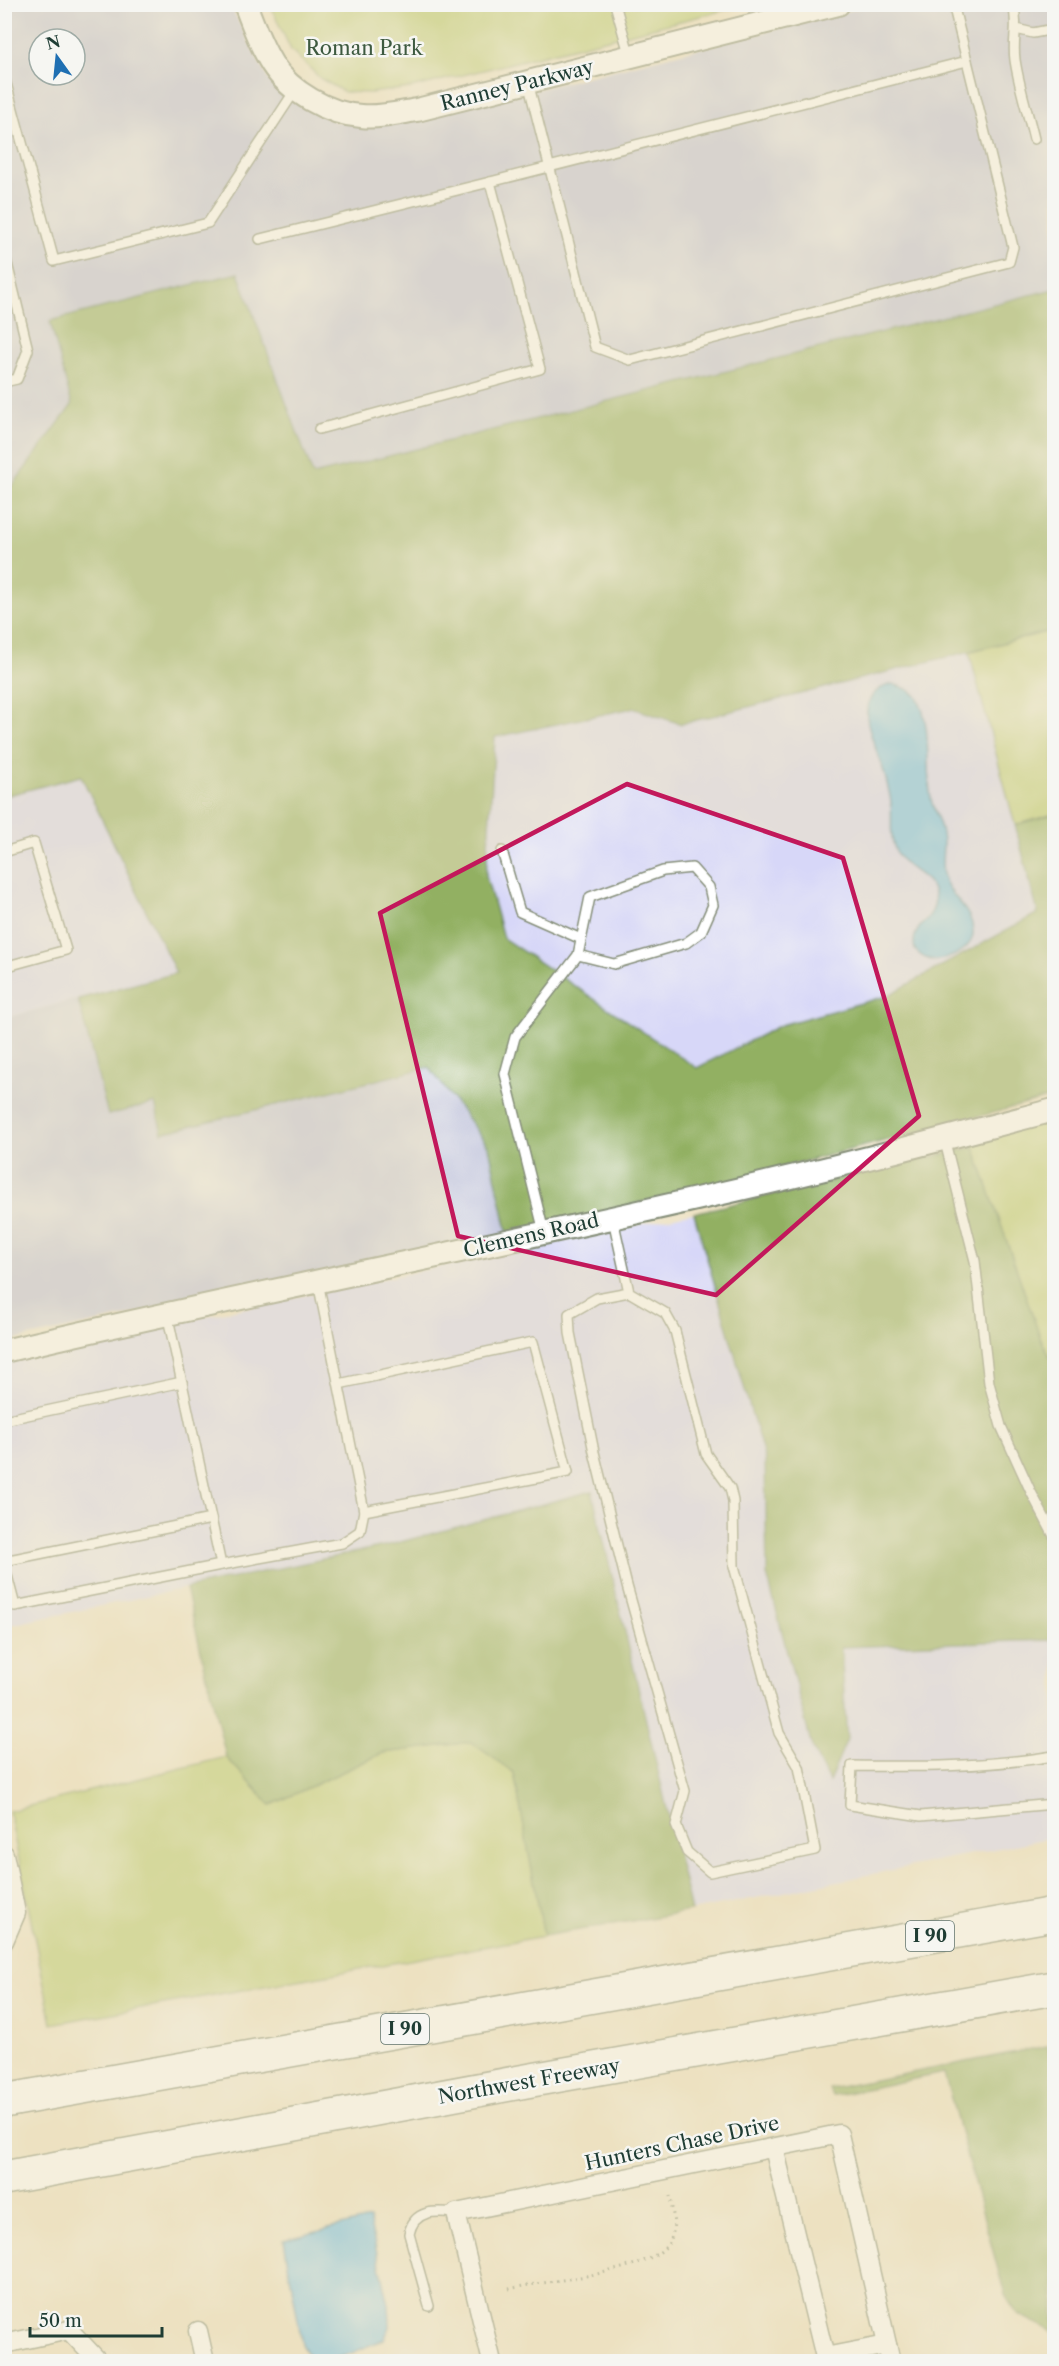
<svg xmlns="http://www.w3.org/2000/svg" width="1059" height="2366" font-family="'Libre Caslon Text',serif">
  <rect width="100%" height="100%" fill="#f6f6f2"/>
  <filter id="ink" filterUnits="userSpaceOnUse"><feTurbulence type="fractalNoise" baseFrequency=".0167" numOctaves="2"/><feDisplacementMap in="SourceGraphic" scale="12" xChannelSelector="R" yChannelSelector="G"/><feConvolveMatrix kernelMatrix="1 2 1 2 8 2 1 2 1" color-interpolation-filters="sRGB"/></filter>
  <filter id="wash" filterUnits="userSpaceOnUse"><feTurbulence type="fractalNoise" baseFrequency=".008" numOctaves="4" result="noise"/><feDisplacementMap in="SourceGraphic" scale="24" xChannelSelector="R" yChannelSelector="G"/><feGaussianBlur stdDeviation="1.35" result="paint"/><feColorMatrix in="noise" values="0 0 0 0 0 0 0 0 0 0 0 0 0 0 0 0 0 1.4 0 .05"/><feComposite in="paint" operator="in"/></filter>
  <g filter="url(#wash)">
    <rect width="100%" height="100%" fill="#ede1c1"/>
    <g fill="#d7d7f8">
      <path d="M 969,652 L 1038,912 L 887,996 L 781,1025 L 697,1068 L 503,938 L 486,876 L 495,737 L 633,708 L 681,724 Z"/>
      <path d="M 81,775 L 176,974 L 5,1018 L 5,796 Z"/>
      <path d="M 694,1213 L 765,1460 L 767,1575 L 787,1648 L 1054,1640 L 1054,1837 L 691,1911 L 592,1491 L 389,1545 L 5,1626 L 4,1359 Z"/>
    </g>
    <g fill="#bfc2dd" fill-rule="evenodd">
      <path d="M 5,5 L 230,5 L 268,79 L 301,105 L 336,122 L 487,102 L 872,5 L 1054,5 L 1054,289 L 313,475 L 238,273 L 72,405 L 5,497 ZM 39,39 L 75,39 L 75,75 L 39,75 Z"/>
      <path d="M 78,999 L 108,1115 L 155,1103 L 163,1133 L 429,1067 L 489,1147 L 508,1235 L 5,1342 L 5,1018 Z"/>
    </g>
    <g fill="#b9cc70" stroke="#6c8452" stroke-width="1.5">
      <path d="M 270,5 L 745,5 L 411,88 L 370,93 L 344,92 L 321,79 L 291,50 Z"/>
      <path d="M 1054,630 L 1054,814 L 1015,825 L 969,652 Z"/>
      <path d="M 1054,1110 L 1054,1364 L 1041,1340 L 969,1132 Z"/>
      <path d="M 471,1742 L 514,1772 L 544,1936 L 52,2024 L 9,1811 L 226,1757 L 271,1805 L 383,1753 Z"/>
    </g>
    <g fill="#92b062" stroke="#58764b" stroke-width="1.5">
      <path d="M 238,273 L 313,475 L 1054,289 L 1054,630 L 681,724 L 633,708 L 495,737 L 486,876 L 503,938 L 697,1068 L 781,1025 L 887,996 L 1038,913 L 1015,825 L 1054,814 L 1054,1097 L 725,1182 L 508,1235 L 489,1147 L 429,1067 L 162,1133 L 155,1103 L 108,1115 L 78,999 L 176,973 L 81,776 L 5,796 L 4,497 L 72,405 L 50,321 Z"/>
      <path d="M 974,1147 L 1041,1340 L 1054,1364 L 1054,1640 L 841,1647 L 847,1739 L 829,1782 L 812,1747 L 767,1575 L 765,1460 L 694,1213 Z"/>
      <path d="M 592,1491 L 691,1911 L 544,1936 L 514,1773 L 471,1742 L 383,1753 L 271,1805 L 226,1757 L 186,1588 L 389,1545 Z"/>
      <path d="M 1047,2046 L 1054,2077 L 1054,2332 L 1017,2314 L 1005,2295 L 944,2073 L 832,2096 L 829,2089 Z"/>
    </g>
    <g fill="#70bfeb" stroke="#487e90" stroke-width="1.5">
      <path d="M 892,684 C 902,687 913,690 918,699 C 933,727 924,772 932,803 C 936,816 943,828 943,843 C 943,853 941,863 943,874 C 948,898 974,908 973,934 C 972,951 941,965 926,958 C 922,957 918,953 915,950 C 908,923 940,921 934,894 C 930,874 907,871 898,855 C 887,837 894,815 890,796 C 888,787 886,778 883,769 C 875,741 847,696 892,684 Z"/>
      <path d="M 369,2219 L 389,2304 L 390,2327 L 384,2339 C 361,2349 337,2362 312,2361 L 302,2344 L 284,2240 Z"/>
    </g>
  </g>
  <g filter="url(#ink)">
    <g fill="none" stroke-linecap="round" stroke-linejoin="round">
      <g stroke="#868f7a" stroke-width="12">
        <g id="service">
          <path d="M 615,4 L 630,57"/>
          <path d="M 1013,4 C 1019,27 1012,39 1015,60 C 1019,87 1028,113 1034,139"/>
          <path d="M 1016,29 L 1033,33 L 1054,29"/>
          <path d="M 4,76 L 54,261 L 208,223 L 296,89"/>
          <path d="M 528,82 L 595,347 L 630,360 L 1009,262 L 1013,247 L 953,4"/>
          <path d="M 260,239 L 490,182"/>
          <path d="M 4,251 L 28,350 L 17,379 L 4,382"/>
          <path d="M 319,429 L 540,369 L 490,182 L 967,61"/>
          <path d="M 502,851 L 520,912 L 581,939"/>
          <path d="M 4,852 L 34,843 L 66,950 L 4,967"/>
          <path d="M 944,1138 L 975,1261 L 989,1383 L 1001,1426 L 1031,1492 L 1054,1536"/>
          <path d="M 613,1219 L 629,1292 L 665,1313 L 675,1331 L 706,1454 L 730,1488 L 733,1501 L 734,1566 L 779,1733 L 799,1767 L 815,1850 L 710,1872 L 687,1852 L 676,1825 L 685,1791 L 627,1586 L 594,1452 L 570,1333 L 569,1314 L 597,1298 L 629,1292"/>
          <path d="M 544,1232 L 505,1074 L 515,1037 L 578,955 L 590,897 L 663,871 L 692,868 L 709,887 L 713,905 L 701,932 L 686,943 L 614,964 L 578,955"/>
          <path d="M 318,1282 L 364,1511 L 568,1472 L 533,1342 L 339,1384"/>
          <path d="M 167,1313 L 221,1565 L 342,1543 L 360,1531 L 364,1511"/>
          <path d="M 4,1420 L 182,1382"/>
          <path d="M 4,1561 L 211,1519"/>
          <path d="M 4,1564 L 15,1606 L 221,1565"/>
          <path d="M 1054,1756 C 987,1767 920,1767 852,1766 L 850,1805 L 921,1816 L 1054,1804"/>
          <path d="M 429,2306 L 409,2234 C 414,2209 435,2211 456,2213"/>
        </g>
      </g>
      <g stroke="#868f7a" stroke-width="21">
        <g id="minor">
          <path d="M 4,1854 L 16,1913 L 4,1941"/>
          <path d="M 774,2148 L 825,2357 L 887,2345"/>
          <path d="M 198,2331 L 205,2362"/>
          <path d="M 4,2344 L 69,2330 L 99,2362"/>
          <path d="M 492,2362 L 456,2213 L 839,2134 L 891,2362"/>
        </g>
      </g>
      <g stroke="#868f7a" stroke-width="26">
        <g id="tertiary">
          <path d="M 245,4 C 253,24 260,45 272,64 C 290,92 328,114 361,116 C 380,118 399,113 417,110 L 838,4"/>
          <path d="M 4,1351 C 264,1290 527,1240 787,1178 C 876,1157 965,1133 1054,1110"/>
        </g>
      </g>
      <g stroke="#868f7a" stroke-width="36">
        <g id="motorway">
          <path d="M 4,2101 L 1054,1914"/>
          <path d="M 4,2178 L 526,2081 L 1054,1988"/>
        </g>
      </g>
      <path stroke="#868f7a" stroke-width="3" stroke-dasharray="1.5 4.5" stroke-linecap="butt" d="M 509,2289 C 544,2280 653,2274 670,2241 C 677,2227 672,2210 670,2196"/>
      <use href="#service" stroke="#fff" stroke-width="9"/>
      <use href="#minor" stroke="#fff" stroke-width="18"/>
      <use href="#tertiary" stroke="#fff" stroke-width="22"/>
      <use href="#motorway" stroke="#fff" stroke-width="33"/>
    </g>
  </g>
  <path d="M0 0H1059V2366H0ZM 627,784 L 843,858 L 919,1116 L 716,1295 L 458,1236 L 380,913 Z" fill="#ede1c1" fill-opacity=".55" fill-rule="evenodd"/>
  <path fill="none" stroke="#c2185b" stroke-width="4.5" stroke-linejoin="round" d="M 627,784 L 843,858 L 919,1116 L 716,1295 L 458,1236 L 380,913 Z"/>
  <g text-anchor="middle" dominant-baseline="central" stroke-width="5" stroke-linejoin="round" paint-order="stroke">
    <g fill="#f6f6f2" stroke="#60746d" stroke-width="1.5">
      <rect x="906" y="1921" width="48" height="30" rx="4.5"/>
      <rect x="381" y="2014" width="48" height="30" rx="4.5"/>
    </g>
    <g font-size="18" font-weight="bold" fill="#1f3d34">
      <text x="930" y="1936">I 90</text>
      <text x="405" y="2029">I 90</text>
    </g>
    <g font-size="20" fill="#3e5a40" stroke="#f6f6f2">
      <text x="364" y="48">Roman Park</text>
    </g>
    <g font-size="20" fill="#1f3d34" stroke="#f6f6f2">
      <text transform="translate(517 85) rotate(-14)">Ranney Parkway</text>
      <text transform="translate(531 1235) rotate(-13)">Clemens Road</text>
      <text transform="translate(529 2081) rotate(-10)">Northwest Freeway</text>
      <text transform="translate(682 2143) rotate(-12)">Hunters Chase Drive</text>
    </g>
  </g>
  <rect width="1059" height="2366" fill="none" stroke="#f6f6f2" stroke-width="24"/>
  <g transform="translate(57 57) rotate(345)"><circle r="28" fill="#f6f6f2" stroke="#a0aca6" stroke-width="1.5"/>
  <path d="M0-4.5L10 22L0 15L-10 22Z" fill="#1f6fb2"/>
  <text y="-9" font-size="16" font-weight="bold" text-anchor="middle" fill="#1f3d34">N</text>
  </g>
  <path d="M30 2327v9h132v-9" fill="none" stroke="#1f3d34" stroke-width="3"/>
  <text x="39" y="2327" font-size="18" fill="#1f3d34" stroke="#f6f6f2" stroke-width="4.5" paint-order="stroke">50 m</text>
</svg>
